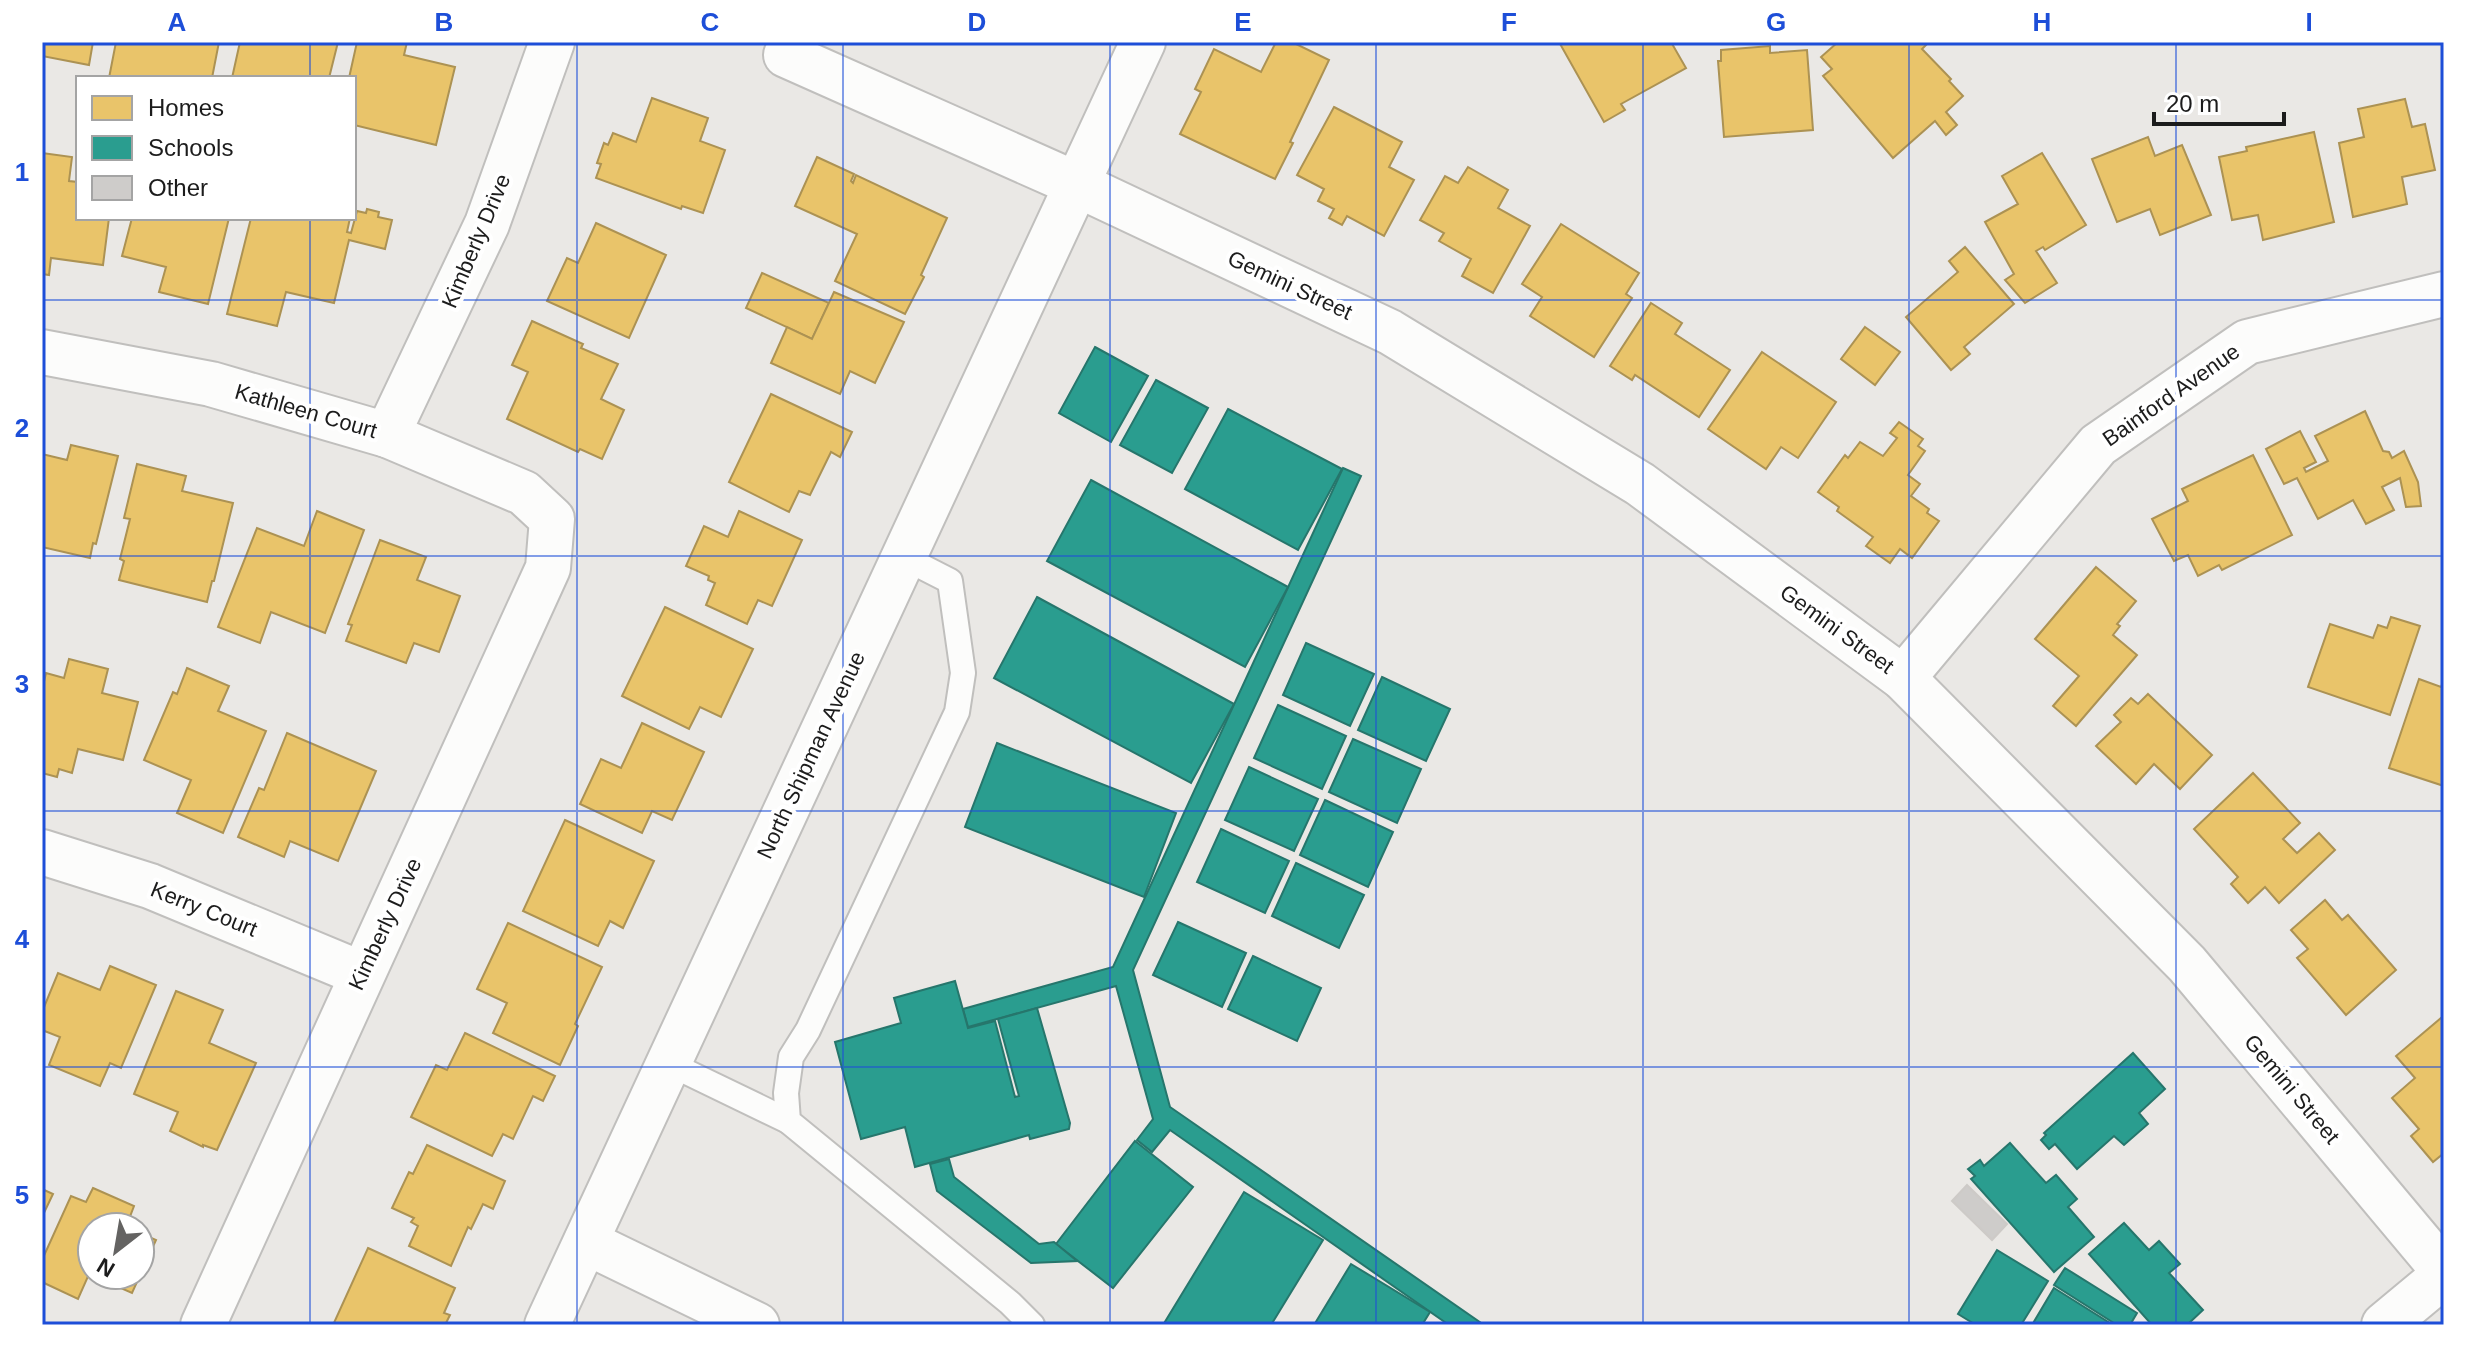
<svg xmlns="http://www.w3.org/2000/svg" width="2486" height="1367" font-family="Arial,sans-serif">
  <rect width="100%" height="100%" fill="#eae8e5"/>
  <g fill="#e9c46a" stroke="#ac9253" stroke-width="2">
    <path d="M 42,42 L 93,42 L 89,65 L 42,56 Z"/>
    <path d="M 116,42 L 219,42 L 212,78 L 109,78 Z"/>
    <path d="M 240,42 L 338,42 L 329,78 L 232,78 Z"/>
    <path d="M 357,42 L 407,42 L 404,55 L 455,67 L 436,145 L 354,125 L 354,78 L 349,78 Z"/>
    <path d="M 1276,42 L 1292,42 L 1329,60 L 1290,142 L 1293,143 L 1275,179 L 1180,134 L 1201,92 L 1195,89 L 1214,49 L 1261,72 Z"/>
    <path d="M 1559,42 L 1671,42 L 1686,68 L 1621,104 L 1625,110 L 1604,122 Z"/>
    <path d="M 1838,42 L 1929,42 L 1922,49 L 1951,79 L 1949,81 L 1963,96 L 1946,112 L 1957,125 L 1946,135 L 1935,121 L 1893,158 L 1823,76 L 1832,69 L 1821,57 Z"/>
    <path d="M 1770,46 L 1770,53 L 1807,50 L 1813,130 L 1724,137 L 1718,61 L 1721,61 L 1721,50 Z"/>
    <path d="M 652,98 L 708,118 L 700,141 L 725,150 L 703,213 L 682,206 L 681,209 L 596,178 L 601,164 L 597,163 L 604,143 L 608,145 L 613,133 L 636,142 Z"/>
    <path d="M 2405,99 L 2412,127 L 2425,124 L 2435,170 L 2402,177 L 2407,204 L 2353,217 L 2339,143 L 2364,137 L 2358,109 Z"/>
    <path d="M 1334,107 L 1402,142 L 1389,167 L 1414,180 L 1384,236 L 1347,216 L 1342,225 L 1329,218 L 1334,209 L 1318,201 L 1324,189 L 1297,175 Z"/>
    <path d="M 2314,132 L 2334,222 L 2263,240 L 2258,215 L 2232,220 L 2219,157 L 2247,151 L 2246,147 Z"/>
    <path d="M 2148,137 L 2155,156 L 2182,145 L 2211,215 L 2160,235 L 2150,209 L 2117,222 L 2092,159 Z"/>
    <path d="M 42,153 L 72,157 L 69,181 L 78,182 L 78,218 L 109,218 L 103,265 L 51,258 L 49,275 L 42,274 Z"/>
    <path d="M 2042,153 L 2086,225 L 2045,250 L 2043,247 L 2036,251 L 2057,283 L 2025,303 L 2005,280 L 2014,274 L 1985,222 L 2018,204 L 2002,176 Z"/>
    <path d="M 817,157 L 854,174 L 851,181 L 853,183 L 856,175 L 947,218 L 921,275 L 924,277 L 905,314 L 835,281 L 857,234 L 795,206 Z"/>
    <path d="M 1468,167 L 1508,190 L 1498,208 L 1530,226 L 1493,293 L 1462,276 L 1471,259 L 1439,241 L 1444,233 L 1420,220 L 1445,176 L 1458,183 Z"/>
    <path d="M 367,209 L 379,212 L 378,217 L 392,220 L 385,249 L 349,240 L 334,303 L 286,292 L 277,326 L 227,314 L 251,218 L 350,218 L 347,232 L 351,233 L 357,211 L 366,213 Z"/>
    <path d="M 132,218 L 229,218 L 208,304 L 159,292 L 166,267 L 122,256 Z"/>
    <path d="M 596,223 L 666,255 L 629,338 L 547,301 L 567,258 L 578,263 Z"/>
    <path d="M 1561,224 L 1639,273 L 1626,294 L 1632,298 L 1594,357 L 1530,316 L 1542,297 L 1522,284 Z"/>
    <path d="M 1965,247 L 2014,304 L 1964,347 L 1970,354 L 1951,370 L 1906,317 L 1958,272 L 1949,261 Z"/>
    <path d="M 762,273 L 829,303 L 812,339 L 746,308 Z"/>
    <path d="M 834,292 L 904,322 L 875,383 L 850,371 L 840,394 L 771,363 L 787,327 L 812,339 Z"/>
    <path d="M 1651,303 L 1682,323 L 1675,334 L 1730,370 L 1699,417 L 1635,375 L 1632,380 L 1610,366 Z"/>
    <path d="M 532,321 L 583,344 L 581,348 L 618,364 L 601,399 L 624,410 L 602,459 L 580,449 L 578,452 L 507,419 L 528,372 L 512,365 Z"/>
    <path d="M 1865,327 L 1900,352 L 1875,385 L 1841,359 Z"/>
    <path d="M 1762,352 L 1836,402 L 1798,458 L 1781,447 L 1766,469 L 1708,429 Z"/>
    <path d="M 771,394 L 852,432 L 840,457 L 831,452 L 810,495 L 799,491 L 789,512 L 729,482 Z"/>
    <path d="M 2365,411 L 2383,451 L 2389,452 L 2392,458 L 2404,451 L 2418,482 L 2421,506 L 2406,507 L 2400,478 L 2382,487 L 2394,510 L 2366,524 L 2353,500 L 2318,519 L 2297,478 L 2284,484 L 2266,449 L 2300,431 L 2316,462 L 2304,468 L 2306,472 L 2328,461 L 2315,436 Z"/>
    <path d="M 1899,422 L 1923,439 L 1918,446 L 1925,451 L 1908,475 L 1920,484 L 1911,496 L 1929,509 L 1927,513 L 1939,521 L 1912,558 L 1900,549 L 1890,563 L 1866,546 L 1873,537 L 1837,511 L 1839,507 L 1818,492 L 1845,455 L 1848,458 L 1860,442 L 1883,456 L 1897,438 L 1890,433 Z"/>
    <path d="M 71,445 L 118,456 L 96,544 L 93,543 L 90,558 L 42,547 L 42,454 L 67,460 Z"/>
    <path d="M 2253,455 L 2292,535 L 2222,570 L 2219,565 L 2198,576 L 2188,555 L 2174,561 L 2152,519 L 2188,501 L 2182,489 Z"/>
    <path d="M 137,464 L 186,476 L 182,491 L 233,503 L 214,581 L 212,581 L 207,602 L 119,580 L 124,561 L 120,559 L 130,519 L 124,518 Z"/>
    <path d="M 317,511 L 364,530 L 325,633 L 271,612 L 260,643 L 218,627 L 257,528 L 304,546 Z"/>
    <path d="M 739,511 L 802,540 L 772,606 L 758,600 L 747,624 L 706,605 L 715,583 L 708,580 L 709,576 L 686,566 L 704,526 L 728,537 Z"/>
    <path d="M 380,540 L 426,557 L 417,580 L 460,596 L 439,652 L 414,643 L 406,663 L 346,641 L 352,625 L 348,624 Z"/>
    <path d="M 2096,567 L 2136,601 L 2117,624 L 2120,626 L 2113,635 L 2137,655 L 2076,726 L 2053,706 L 2079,676 L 2035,639 Z"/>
    <path d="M 665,607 L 753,649 L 721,717 L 700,707 L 689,729 L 622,696 Z"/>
    <path d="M 2391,617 L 2420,626 L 2390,715 L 2308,687 L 2330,624 L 2373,638 L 2378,625 L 2387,628 Z"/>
    <path d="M 69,659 L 108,669 L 102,693 L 138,702 L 123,760 L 78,749 L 72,773 L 59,769 L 57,777 L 42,773 L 42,690 L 46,673 L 64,678 Z"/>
    <path d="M 187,668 L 229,686 L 218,711 L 266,731 L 223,833 L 177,813 L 191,780 L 144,760 L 173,692 L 177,694 Z"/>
    <path d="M 2419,679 L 2441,687 L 2444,679 L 2444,786 L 2389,768 Z"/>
    <path d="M 2148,694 L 2212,755 L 2180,789 L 2154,764 L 2136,784 L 2096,746 L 2121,722 L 2114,715 L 2131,698 L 2138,704 Z"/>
    <path d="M 642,723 L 704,752 L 672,820 L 652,811 L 642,833 L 580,804 L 601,759 L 621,768 Z"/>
    <path d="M 287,733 L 376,771 L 338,861 L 290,841 L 284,857 L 238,837 L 259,788 L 264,790 Z"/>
    <path d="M 2253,773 L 2300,823 L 2283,839 L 2297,853 L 2319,833 L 2335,850 L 2279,903 L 2265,887 L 2248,903 L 2231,884 L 2238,877 L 2194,829 Z"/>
    <path d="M 565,820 L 654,861 L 623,928 L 610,921 L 598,946 L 523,911 Z"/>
    <path d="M 2325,900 L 2342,920 L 2348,915 L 2396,970 L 2346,1015 L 2297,958 L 2308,949 L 2291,930 Z"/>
    <path d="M 508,923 L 602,967 L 575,1024 L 578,1026 L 560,1065 L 493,1033 L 507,1003 L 477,989 Z"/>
    <path d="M 110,966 L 156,985 L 121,1068 L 110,1063 L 100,1086 L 49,1065 L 60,1037 L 42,1030 L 42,1012 L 58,973 L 100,990 Z"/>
    <path d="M 176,991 L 223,1010 L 209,1043 L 256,1063 L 217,1150 L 203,1145 L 203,1147 L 170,1131 L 178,1112 L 134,1094 Z"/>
    <path d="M 2441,1018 L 2444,1022 L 2444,1153 L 2433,1162 L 2411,1136 L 2419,1129 L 2392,1098 L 2415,1078 L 2396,1056 Z"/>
    <path d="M 465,1033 L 555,1076 L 543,1101 L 533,1096 L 513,1139 L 503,1134 L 492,1156 L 411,1117 L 436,1065 L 447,1070 Z"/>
    <path d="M 427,1145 L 505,1181 L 493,1209 L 483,1204 L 471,1229 L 468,1227 L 451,1266 L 409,1246 L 418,1226 L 411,1222 L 414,1218 L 392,1208 L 409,1172 L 413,1174 Z"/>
    <path d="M 93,1188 L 134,1206 L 126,1227 L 92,1227 L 92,1275 L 140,1275 L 140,1233 L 156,1240 L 132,1293 L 89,1274 L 78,1299 L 42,1282 L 42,1260 L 71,1196 L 86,1202 Z"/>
    <path d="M 42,1189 L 53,1194 L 42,1217 Z"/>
    <path d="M 368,1248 L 455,1288 L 444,1313 L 450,1315 L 445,1325 L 333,1325 Z"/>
  </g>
  <g fill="#2a9d8f" stroke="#26766c" stroke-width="2">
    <path d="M 1095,347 L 1148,376 L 1111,442 L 1059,413 Z"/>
    <path d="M 1156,380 L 1208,408 L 1172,473 L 1120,445 Z"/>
    <path d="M 1228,409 L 1342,469 L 1298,550 L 1185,489 Z"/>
    <path d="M 1343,468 L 1361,476 L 1133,970 L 1170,1107 L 1484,1325 L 1449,1325 L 1170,1130 L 1152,1152 L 1137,1140 L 1153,1119 L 1116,986 L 968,1027 L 963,1009 L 1113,967 Z"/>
    <path d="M 1091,480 L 1288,587 L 1245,667 L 1047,561 Z"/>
    <path d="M 1037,597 L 1234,704 L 1191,783 L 994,678 Z"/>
    <path d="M 1306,643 L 1374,674 L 1350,726 L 1283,695 Z"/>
    <path d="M 1382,677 L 1450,709 L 1426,761 L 1358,730 Z"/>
    <path d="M 1278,705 L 1346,736 L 1322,789 L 1254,758 Z"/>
    <path d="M 1353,739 L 1421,769 L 1397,823 L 1329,792 Z"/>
    <path d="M 997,743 L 1176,813 L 1144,897 L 965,827 Z"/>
    <path d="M 1249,767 L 1318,799 L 1294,851 L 1225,820 Z"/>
    <path d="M 1325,800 L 1393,832 L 1368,887 L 1300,855 Z"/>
    <path d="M 1221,829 L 1289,861 L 1265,913 L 1197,882 Z"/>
    <path d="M 1296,863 L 1364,895 L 1339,948 L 1272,916 Z"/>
    <path d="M 1178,922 L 1246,953 L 1222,1007 L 1153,975 Z"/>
    <path d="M 1253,956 L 1321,988 L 1297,1041 L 1228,1009 Z"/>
    <path d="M 955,981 L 968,1028 L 995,1021 L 1015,1097 L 1019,1096 L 998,1019 L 1037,1008 L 1070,1123 L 1069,1129 L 1030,1139 L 1029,1135 L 915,1167 L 905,1127 L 861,1139 L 835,1042 L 901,1023 L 894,998 Z"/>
    <path d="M 2133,1053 L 2165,1089 L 2139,1113 L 2148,1124 L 2124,1145 L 2114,1136 L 2077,1169 L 2055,1144 L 2049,1149 L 2041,1140 L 2046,1135 L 2044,1133 Z"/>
    <path d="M 1135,1141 L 1193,1187 L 1113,1288 L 1056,1244 Z"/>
    <path d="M 2010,1143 L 2046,1183 L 2056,1175 L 2077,1199 L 2068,1207 L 2094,1237 L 2054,1272 L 1971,1179 L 1975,1176 L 1968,1169 L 1980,1160 L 1984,1166 Z"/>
    <path d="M 949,1159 L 954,1177 L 1039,1244 L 1054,1242 L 1077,1261 L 1031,1263 L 937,1191 L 930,1164 Z"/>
    <path d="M 1244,1192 L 1323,1240 L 1271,1325 L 1163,1325 Z"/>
    <path d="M 2124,1223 L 2149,1250 L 2159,1241 L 2180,1264 L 2169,1273 L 2203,1310 L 2187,1325 L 2152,1325 L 2089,1254 Z"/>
    <path d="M 1997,1250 L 2048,1281 L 2021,1325 L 1976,1325 L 1958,1314 Z"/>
    <path d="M 1351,1264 L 1430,1312 L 1422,1325 L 1314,1325 Z"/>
    <path d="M 2065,1268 L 2137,1313 L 2130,1325 L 2117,1325 L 2054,1285 Z"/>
    <path d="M 2054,1288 L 2113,1325 L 2032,1325 Z"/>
  </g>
  <path fill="#ceccca" stroke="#cdcac7" stroke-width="2" d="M 1967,1185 L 2007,1224 L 1992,1240 L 1952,1201 Z"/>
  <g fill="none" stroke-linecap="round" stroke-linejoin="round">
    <g stroke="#c0bfbd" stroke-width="28">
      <g id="service">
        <path d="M 903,557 L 950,581 L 963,673 L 957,712 L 808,1030 L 791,1057 L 786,1093 L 788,1121 L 1010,1303 L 1032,1325"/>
        <path d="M 668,1063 L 788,1121"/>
      </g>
    </g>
    <g stroke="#c0bfbd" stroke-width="48">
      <g id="minor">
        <path d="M 786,55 L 1076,184"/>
        <path d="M 42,352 L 211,384 L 387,435 L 524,493 L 552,519 L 548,568 L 203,1325"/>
        <path d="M 387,435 L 487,224 L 552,42"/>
        <path d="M 1903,678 L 2098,445 L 2247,342 L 2444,294"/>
        <path d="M 42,852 L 150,886 L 362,974"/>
        <path d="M 586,1242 L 757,1325"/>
        <path d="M 547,1325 L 1143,42"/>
        <path d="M 2384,1325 L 2444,1275"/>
      </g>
    </g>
    <g stroke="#c0bfbd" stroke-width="48">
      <path id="tertiary" d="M 1076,184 L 1390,332 L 1640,484 L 1903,678 L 2187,964 L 2444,1271"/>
    </g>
    <use href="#service" stroke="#fcfcfb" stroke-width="24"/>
    <use href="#minor" stroke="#fcfcfb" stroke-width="44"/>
    <use href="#tertiary" stroke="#fcfcfb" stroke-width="44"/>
  </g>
  <path fill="none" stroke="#1d4ed8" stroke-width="2" stroke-opacity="0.55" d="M 310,42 L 310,78M 577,42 L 577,1325M 843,42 L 843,1325M 1110,42 L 1110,1325M 1376,42 L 1376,1325M 1643,42 L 1643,1325M 1909,42 L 1909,1325M 2176,42 L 2176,1325M 310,218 L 310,1325M 42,300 L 2444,300M 42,556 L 2444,556M 42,811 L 2444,811M 42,1067 L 2444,1067"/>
  <g text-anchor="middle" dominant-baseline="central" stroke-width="8" stroke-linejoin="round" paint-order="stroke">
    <g font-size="22" fill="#1c1c1c" stroke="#fff">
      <text transform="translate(476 241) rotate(-67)">Kimberly Drive</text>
      <text transform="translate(1290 285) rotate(25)">Gemini Street</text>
      <text transform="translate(2171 395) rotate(-35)">Bainford Avenue</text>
      <text transform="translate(306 411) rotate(16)">Kathleen Court</text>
      <text transform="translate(1837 629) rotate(36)">Gemini Street</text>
      <text transform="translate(811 755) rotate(-65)">North Shipman Avenue</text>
      <text transform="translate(204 909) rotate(22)">Kerry Court</text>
      <text transform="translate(385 924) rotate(-65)">Kimberly Drive</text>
      <text transform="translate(2292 1089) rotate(50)">Gemini Street</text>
    </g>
  </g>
  <rect width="2486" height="1367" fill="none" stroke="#ffffff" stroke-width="88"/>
  <rect x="76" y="76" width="280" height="144" fill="#ffffff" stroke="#a4a4a4" stroke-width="2"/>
  <rect x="92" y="96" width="40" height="24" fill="#e9c46a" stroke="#a4a4a4" stroke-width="2"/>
  <text x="148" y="116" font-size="24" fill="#1c1c1c">Homes</text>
  <rect x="92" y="136" width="40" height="24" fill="#2a9d8f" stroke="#a4a4a4" stroke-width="2"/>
  <text x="148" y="156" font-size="24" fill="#1c1c1c">Schools</text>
  <rect x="92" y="176" width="40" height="24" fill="#ceccca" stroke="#a4a4a4" stroke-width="2"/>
  <text x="148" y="196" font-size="24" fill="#1c1c1c">Other</text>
  <g transform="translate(116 1251) rotate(211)"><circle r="38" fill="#ffffff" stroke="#a4a4a4" stroke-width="2"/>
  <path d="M0-6L14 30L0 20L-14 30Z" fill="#646362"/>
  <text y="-12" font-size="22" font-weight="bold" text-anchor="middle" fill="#1c1c1c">N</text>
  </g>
  <path d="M2154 112v12h130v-12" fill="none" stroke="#1c1c1c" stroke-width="4"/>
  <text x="2166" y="112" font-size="24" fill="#1c1c1c" stroke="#ffffff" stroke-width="6" paint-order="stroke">20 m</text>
  <rect x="44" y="44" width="2398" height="1279" fill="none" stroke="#1d4ed8" stroke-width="3"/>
  <g font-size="26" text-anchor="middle" font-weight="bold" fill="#1d4ed8">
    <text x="177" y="31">A</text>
    <text x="444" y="31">B</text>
    <text x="710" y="31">C</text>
    <text x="977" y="31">D</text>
    <text x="1243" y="31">E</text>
    <text x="1509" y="31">F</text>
    <text x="1776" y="31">G</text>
    <text x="2042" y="31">H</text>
    <text x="2309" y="31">I</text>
    <text x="22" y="181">1</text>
    <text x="22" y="437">2</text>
    <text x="22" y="693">3</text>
    <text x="22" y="948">4</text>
    <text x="22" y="1204">5</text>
  </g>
</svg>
